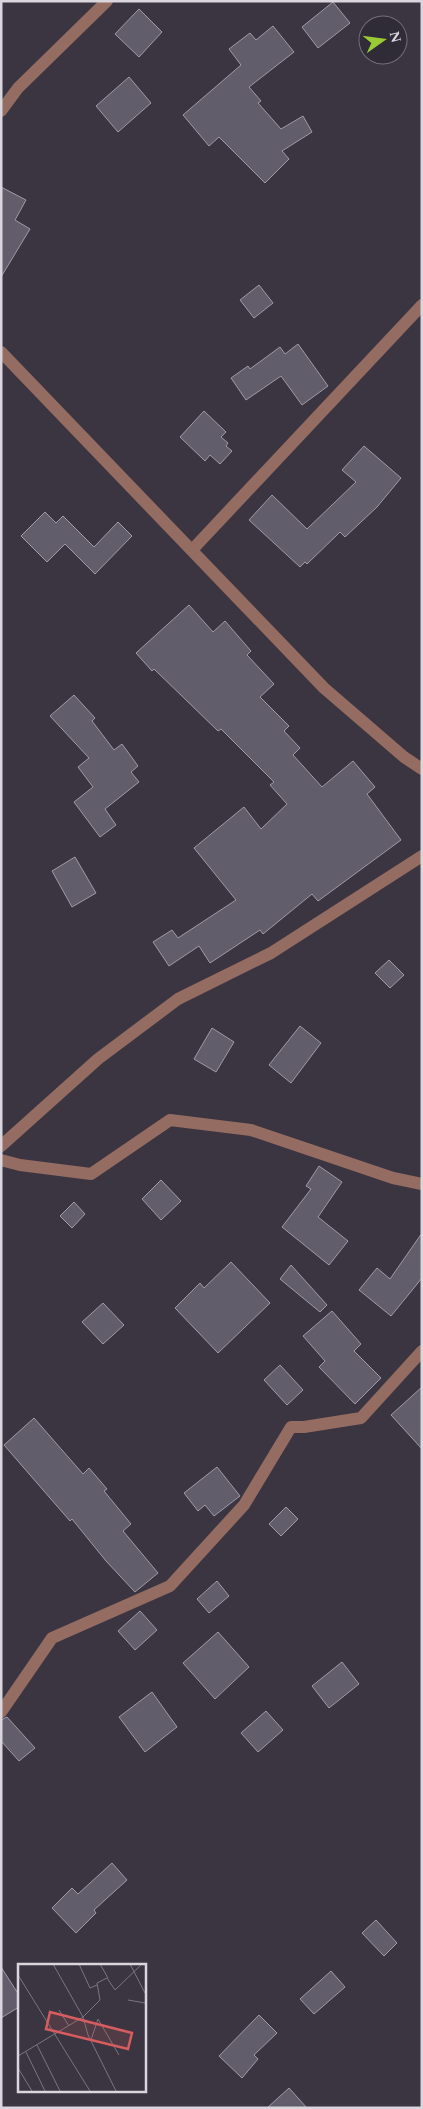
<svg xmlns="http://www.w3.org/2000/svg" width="423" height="2109" font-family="Spectral,serif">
  <rect width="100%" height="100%" fill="#3a3541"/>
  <g fill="#625d6a" stroke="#a09aa9">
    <path d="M 333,2 L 350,23 L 318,48 L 302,27 Z"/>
    <path d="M 139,9 L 162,32 L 139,57 L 115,34 Z"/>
    <path d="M 273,26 L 294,52 L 249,87 L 261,101 L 258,103 L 281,129 L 303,116 L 312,132 L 282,151 L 289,159 L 265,183 L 219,137 L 209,146 L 183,115 L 241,65 L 229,49 L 250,33 L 256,40 Z"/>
    <path d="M 129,77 L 151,103 L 118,132 L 96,106 Z"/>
    <path d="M 1,187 L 26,200 L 15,220 L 30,229 L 1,277 Z"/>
    <path d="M 259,285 L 273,303 L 254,318 L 240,300 Z"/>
    <path d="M 298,344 L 328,386 L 302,405 L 281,376 L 246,400 L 231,378 L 248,366 L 250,369 L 280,347 L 285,354 Z"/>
    <path d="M 204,411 L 226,432 L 221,437 L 228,443 L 226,446 L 232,451 L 220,464 L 210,455 L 205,461 L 180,437 Z"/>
    <path d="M 364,446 L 401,478 L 377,507 L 345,537 L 340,532 L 307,564 L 305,562 L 300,567 L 249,520 L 272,495 L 307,529 L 356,482 L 342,470 Z"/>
    <path d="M 45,512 L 56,523 L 63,516 L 94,547 L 118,522 L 132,536 L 95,574 L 65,544 L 47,562 L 21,536 Z"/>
    <path d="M 189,605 L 213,632 L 225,621 L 251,651 L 247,655 L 274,684 L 260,697 L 289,726 L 284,731 L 300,748 L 293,755 L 322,787 L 353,761 L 375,787 L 367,794 L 401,840 L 318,901 L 312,894 L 263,934 L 260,930 L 210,963 L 199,946 L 169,966 L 153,942 L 172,930 L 178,938 L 236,900 L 194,848 L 244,807 L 261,829 L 287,804 L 270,785 L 274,782 L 221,729 L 218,731 L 154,669 L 152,671 L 136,653 Z"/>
    <path d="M 74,695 L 95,718 L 92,721 L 114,750 L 122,744 L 138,766 L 131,772 L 139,782 L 105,809 L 116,825 L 100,837 L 74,802 L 93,787 L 78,767 L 89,758 L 50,716 Z"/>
    <path d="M 75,857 L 96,893 L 72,907 L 52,871 Z"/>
    <path d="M 389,960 L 404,975 L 390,988 L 375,973 Z"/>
    <path d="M 300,1026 L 321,1043 L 291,1083 L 269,1065 Z"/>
    <path d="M 212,1028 L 234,1042 L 216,1072 L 194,1059 Z"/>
    <path d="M 319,1166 L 342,1182 L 318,1217 L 348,1241 L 329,1265 L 282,1227 L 311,1189 L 306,1186 Z"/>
    <path d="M 161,1180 L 181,1201 L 161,1220 L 142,1199 Z"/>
    <path d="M 74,1202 L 85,1214 L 72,1228 L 60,1216 Z"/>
    <path d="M 422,1233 L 422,1278 L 391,1316 L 359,1290 L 377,1268 L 390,1279 Z"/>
    <path d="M 231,1262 L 270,1303 L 218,1353 L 175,1308 L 200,1283 L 204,1288 Z"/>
    <path d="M 291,1265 L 327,1305 L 320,1312 L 280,1279 Z"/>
    <path d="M 103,1303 L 124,1325 L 103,1344 L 82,1322 Z"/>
    <path d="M 332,1311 L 361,1344 L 354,1351 L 381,1378 L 355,1404 L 319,1367 L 325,1361 L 303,1336 Z"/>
    <path d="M 280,1365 L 303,1390 L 287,1405 L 264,1380 Z"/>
    <path d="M 422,1387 L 422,1449 L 391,1415 Z"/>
    <path d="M 34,1418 L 83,1474 L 89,1468 L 107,1489 L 104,1491 L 131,1524 L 123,1531 L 158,1573 L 135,1592 L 106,1561 L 72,1519 L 70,1521 L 4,1445 Z"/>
    <path d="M 217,1467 L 240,1496 L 214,1516 L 205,1505 L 198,1511 L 184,1493 Z"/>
    <path d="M 286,1507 L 298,1519 L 281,1536 L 269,1524 Z"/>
    <path d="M 217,1581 L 229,1596 L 209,1613 L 197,1599 Z"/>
    <path d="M 140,1611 L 157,1630 L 135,1650 L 118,1631 Z"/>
    <path d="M 218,1632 L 249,1667 L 215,1699 L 183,1663 Z"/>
    <path d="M 342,1662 L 359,1684 L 329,1708 L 312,1686 Z"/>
    <path d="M 152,1692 L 177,1727 L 145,1752 L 119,1717 Z"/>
    <path d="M 266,1711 L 283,1730 L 258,1752 L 241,1733 Z"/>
    <path d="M 7,1717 L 35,1748 L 19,1761 L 1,1741 L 1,1720 Z"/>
    <path d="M 112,1863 L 127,1880 L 94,1910 L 96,1913 L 76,1933 L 52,1908 L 72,1888 L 78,1894 Z"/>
    <path d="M 376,1920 L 397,1943 L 384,1956 L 362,1933 Z"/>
    <path d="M 1,1967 L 19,1995 L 19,2007 L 1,2018 Z"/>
    <path d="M 331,1971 L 345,1987 L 314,2014 L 300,1999 Z"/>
    <path d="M 259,2015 L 277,2033 L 254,2055 L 258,2059 L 242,2078 L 219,2056 Z"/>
    <path d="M 289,2088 L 307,2108 L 267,2108 Z"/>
  </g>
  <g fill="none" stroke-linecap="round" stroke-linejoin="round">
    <g stroke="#946c61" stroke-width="12">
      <path d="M 1,111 L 18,88 L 107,1"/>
      <path d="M 1,352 L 324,688 L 404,757 L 422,769"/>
      <path d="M 192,550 L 422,305"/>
      <path d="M 1,1146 L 98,1059 L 178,999 L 271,953 L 422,856"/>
      <path d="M 1,1160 L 20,1165 L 91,1174 L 170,1120 L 251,1130 L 393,1178 L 422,1184"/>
      <path d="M 1,1712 L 52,1638 L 170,1586 L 244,1505 L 291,1427 L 304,1427 L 361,1418 L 422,1351"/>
    </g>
  </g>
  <g transform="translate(18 1964)">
    <rect width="128" height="128" fill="#3a3541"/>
    <path fill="none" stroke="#7a7580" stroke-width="1" d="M 35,0 L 65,53 L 70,71 L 98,127M 61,0 L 72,24 L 79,21M 82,0 L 90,14M 112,0 L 127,29M 0,11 L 72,127M 110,36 L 127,39M 41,46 L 51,62M 73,76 L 80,55 L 101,91M 19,81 L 42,127M 8,88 L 27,127M 0,92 L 65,53 L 82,36 L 79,19 L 89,14 L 97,26 L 124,0M 0,104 L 14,127"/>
    <path fill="#d75c5f" fill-opacity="0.15" stroke="#d75c5f" stroke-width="2.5" d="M 32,48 L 114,69 L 110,85 L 28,65 Z"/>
    <rect width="128" height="128" fill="none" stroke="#d9d6de" stroke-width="2.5"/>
  </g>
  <rect width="423" height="2109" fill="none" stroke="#d9d6de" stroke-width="5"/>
  <g transform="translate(383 40) rotate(76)"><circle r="24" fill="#2f2b37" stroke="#736f7a"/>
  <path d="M0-4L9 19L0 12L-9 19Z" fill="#9acb34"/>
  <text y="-8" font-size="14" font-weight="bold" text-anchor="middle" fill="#d9d6de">N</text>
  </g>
</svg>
